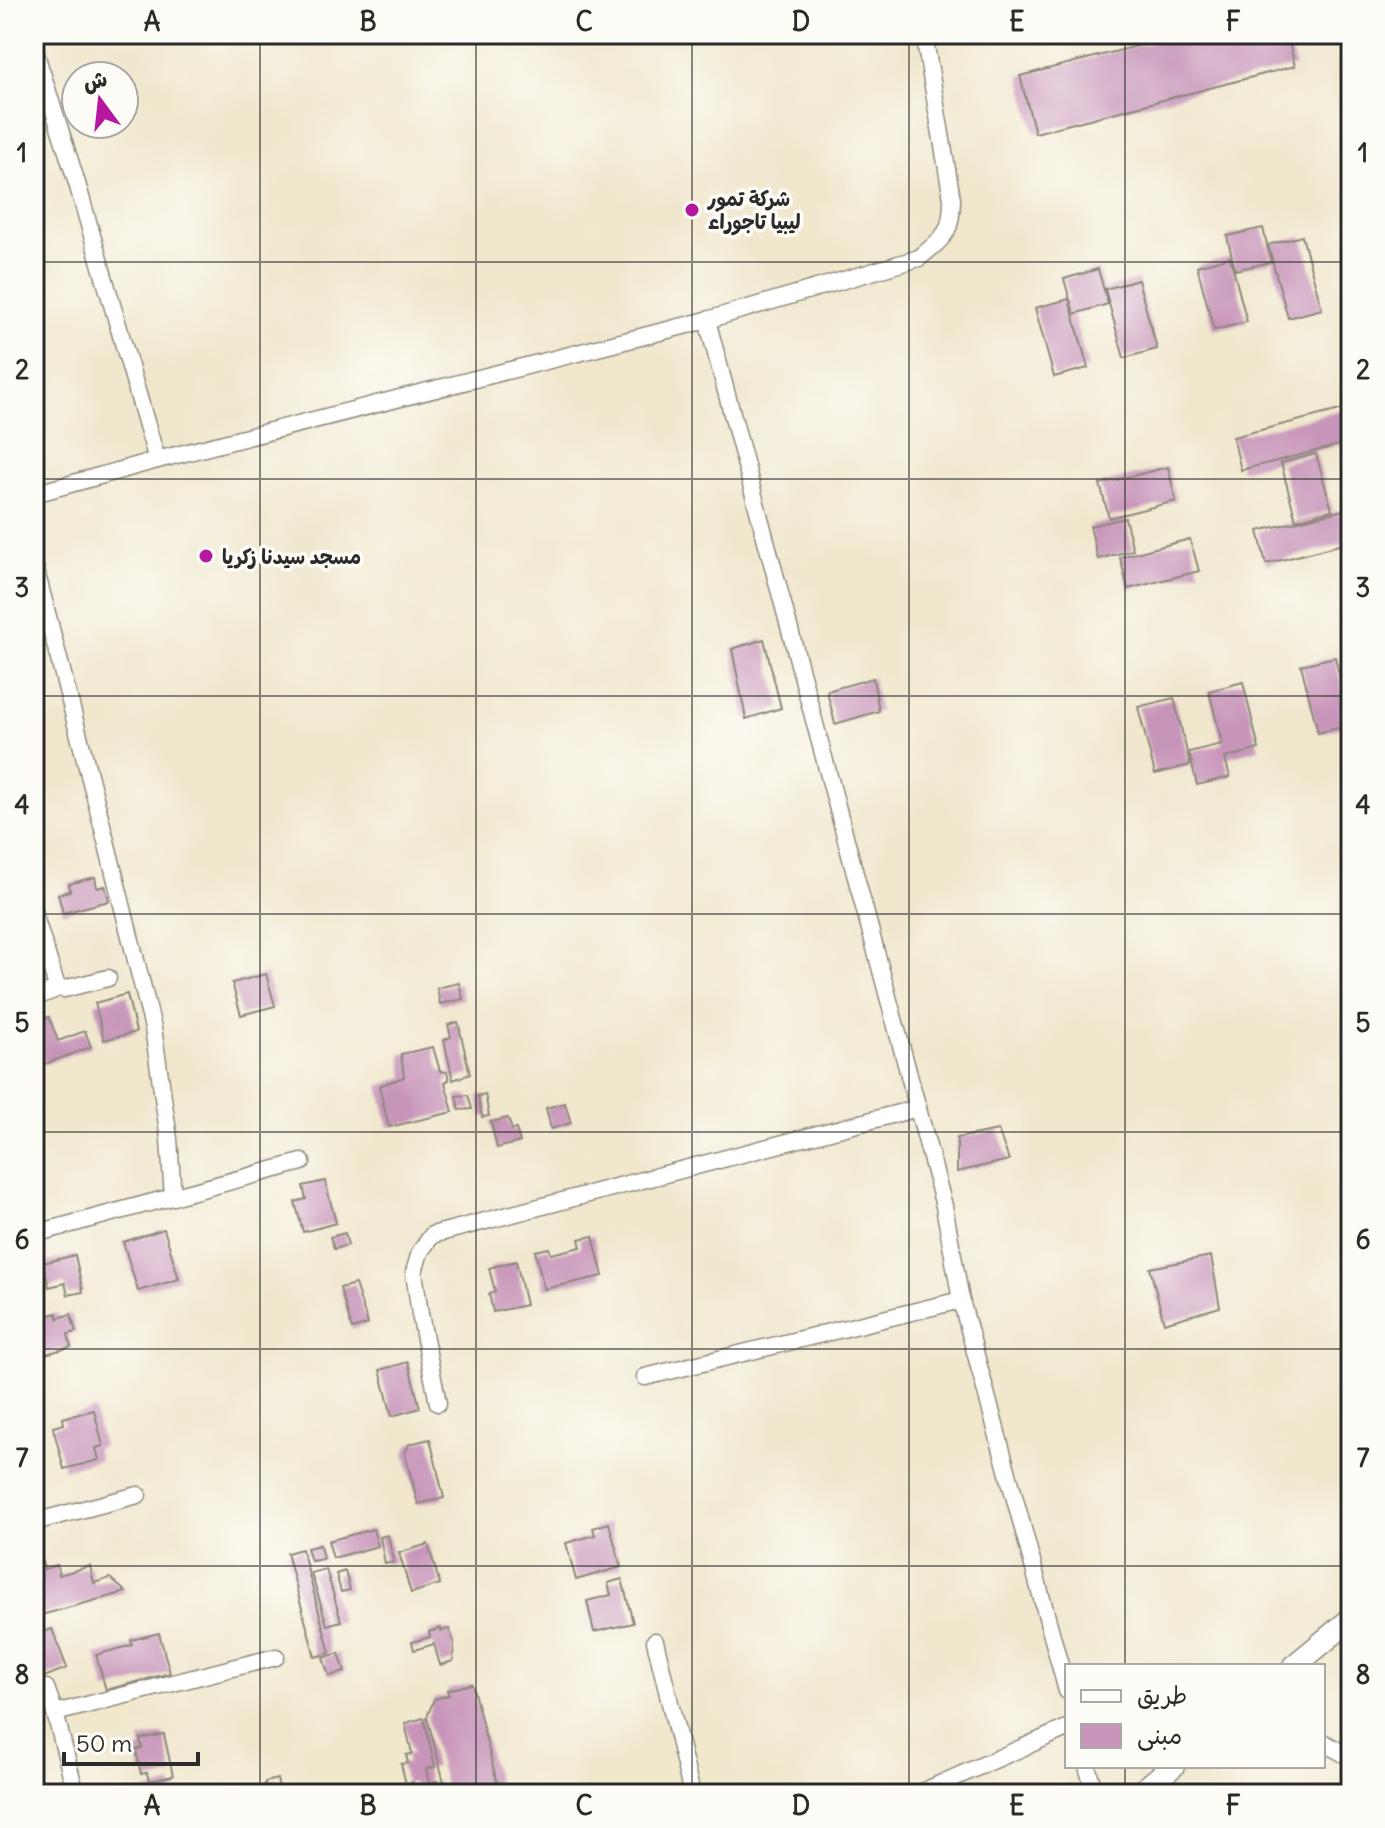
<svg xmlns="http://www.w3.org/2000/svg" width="1385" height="1828" font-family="Delius,'Playpen Sans Arabic',sans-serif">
  <rect width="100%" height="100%" fill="#fdfcf7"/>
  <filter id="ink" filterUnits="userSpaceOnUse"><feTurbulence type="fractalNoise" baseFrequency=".0125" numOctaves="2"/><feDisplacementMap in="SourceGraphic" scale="16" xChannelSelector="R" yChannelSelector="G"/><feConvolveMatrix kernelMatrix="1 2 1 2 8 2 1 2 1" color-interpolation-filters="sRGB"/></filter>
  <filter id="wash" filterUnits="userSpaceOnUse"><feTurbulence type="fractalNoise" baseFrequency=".006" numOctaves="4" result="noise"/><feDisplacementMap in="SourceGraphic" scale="32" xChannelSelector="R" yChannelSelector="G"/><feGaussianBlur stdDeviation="1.8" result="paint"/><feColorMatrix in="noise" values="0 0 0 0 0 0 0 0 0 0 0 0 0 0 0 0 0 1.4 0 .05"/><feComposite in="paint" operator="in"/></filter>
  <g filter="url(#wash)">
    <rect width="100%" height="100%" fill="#f0e7cd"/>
    <g id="blocks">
      <g fill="#c895ba">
        <path d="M 1184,34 L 1287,34 L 1295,66 L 1035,133 L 1020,76 Z"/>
        <path d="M 1263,228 L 1271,262 L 1235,270 L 1227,236 Z"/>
        <path d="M 1302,236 L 1322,309 L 1288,318 L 1268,245 Z"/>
        <path d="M 1230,257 L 1247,322 L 1214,330 L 1197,266 Z"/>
        <path d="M 1098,269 L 1108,304 L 1074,314 L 1064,279 Z"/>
        <path d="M 1138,280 L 1157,349 L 1124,358 L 1105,289 Z"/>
        <path d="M 1069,299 L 1088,368 L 1054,377 L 1035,308 Z"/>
        <path d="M 1344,409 L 1351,442 L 1241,470 L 1233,437 Z"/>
        <path d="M 1316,454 L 1332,510 L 1296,520 L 1281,463 Z"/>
        <path d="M 1168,467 L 1176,501 L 1109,518 L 1100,484 Z"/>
        <path d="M 1351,508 L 1351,542 L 1266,564 L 1258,531 Z"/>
        <path d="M 1125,518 L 1133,550 L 1098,559 L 1090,526 Z"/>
        <path d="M 1190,539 L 1199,571 L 1128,589 L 1120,557 Z"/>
        <path d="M 764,639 L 781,708 L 746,719 L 732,649 Z"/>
        <path d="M 1335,657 L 1351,725 L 1318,733 L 1301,665 Z"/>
        <path d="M 873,678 L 879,711 L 835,724 L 827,691 Z"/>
        <path d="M 1243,682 L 1259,749 L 1225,758 L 1230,777 L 1197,785 L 1189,752 L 1222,744 L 1209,691 Z"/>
        <path d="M 1174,698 L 1190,765 L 1155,774 L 1138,707 Z"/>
        <path d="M 95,877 L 97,888 L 105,886 L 109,901 L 63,913 L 58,894 L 70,891 L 69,884 Z"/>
        <path d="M 266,974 L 275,1006 L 241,1015 L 232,983 Z"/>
        <path d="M 459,983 L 463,999 L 440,1004 L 437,988 Z"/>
        <path d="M 127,994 L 136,1032 L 104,1040 L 95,1003 Z"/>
        <path d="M 49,1017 L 58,1041 L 85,1031 L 91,1047 L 45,1064 L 34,1034 L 34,1022 Z"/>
        <path d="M 458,1022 L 470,1074 L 453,1080 L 444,1040 L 451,1037 L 448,1025 Z"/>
        <path d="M 433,1047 L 440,1071 L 447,1072 L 449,1080 L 445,1082 L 453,1112 L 389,1127 L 379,1086 L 404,1077 L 401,1054 Z"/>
        <path d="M 485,1094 L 489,1116 L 482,1117 L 478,1096 Z"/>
        <path d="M 468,1095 L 472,1109 L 459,1110 L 456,1096 Z"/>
        <path d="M 565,1103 L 571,1123 L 551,1129 L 546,1108 Z"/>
        <path d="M 508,1118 L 512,1130 L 516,1129 L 520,1142 L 497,1148 L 491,1122 Z"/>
        <path d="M 998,1130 L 1009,1160 L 957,1172 L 957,1138 Z"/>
        <path d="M 325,1181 L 336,1223 L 303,1232 L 295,1202 L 306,1199 L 303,1186 Z"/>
        <path d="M 164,1229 L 179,1279 L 138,1291 L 123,1242 Z"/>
        <path d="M 345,1233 L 348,1245 L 334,1249 L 330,1237 Z"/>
        <path d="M 593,1236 L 603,1276 L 544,1289 L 535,1251 L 549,1248 L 551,1254 L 581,1247 L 579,1239 Z"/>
        <path d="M 75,1255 L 83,1292 L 68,1295 L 65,1283 L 49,1287 L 43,1263 Z"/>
        <path d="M 1211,1256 L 1220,1307 L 1164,1323 L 1150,1268 Z"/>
        <path d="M 516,1261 L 526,1305 L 493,1312 L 489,1294 L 495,1291 L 489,1268 Z"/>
        <path d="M 355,1284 L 368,1324 L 352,1329 L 340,1288 Z"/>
        <path d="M 57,1313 L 58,1318 L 71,1314 L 76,1332 L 68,1334 L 71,1347 L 42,1355 L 41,1351 L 34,1353 L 34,1319 Z"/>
        <path d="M 408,1362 L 420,1408 L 392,1416 L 380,1370 Z"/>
        <path d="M 94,1410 L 103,1446 L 96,1448 L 99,1460 L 64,1469 L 53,1427 L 64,1424 L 63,1418 Z"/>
        <path d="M 430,1439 L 444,1498 L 418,1504 L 405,1454 L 409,1444 Z"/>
        <path d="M 609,1523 L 621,1567 L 576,1580 L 566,1543 L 595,1535 L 593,1528 Z"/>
        <path d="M 373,1529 L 378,1546 L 333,1558 L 328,1541 Z"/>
        <path d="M 388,1535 L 394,1562 L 385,1564 L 380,1537 Z"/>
        <path d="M 428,1544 L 440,1584 L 411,1593 L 399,1553 Z"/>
        <path d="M 320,1545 L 323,1559 L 311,1561 L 307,1548 Z"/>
        <path d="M 302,1549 L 330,1653 L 315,1657 L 287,1553 Z"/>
        <path d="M 39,1552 L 44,1569 L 57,1565 L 59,1575 L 90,1566 L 94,1583 L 110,1578 L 126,1592 L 34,1617 L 34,1553 Z"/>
        <path d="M 326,1569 L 341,1621 L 327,1625 L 311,1573 Z"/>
        <path d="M 345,1571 L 350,1590 L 341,1592 L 336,1574 Z"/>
        <path d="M 622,1579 L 633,1623 L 594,1632 L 587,1601 L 611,1595 L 608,1583 Z"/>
        <path d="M 441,1628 L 441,1631 L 449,1629 L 454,1642 L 453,1661 L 440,1665 L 434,1644 L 414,1650 L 412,1642 L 430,1637 L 429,1632 Z"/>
        <path d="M 52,1629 L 67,1668 L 34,1681 L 34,1635 Z"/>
        <path d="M 159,1633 L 170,1673 L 106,1690 L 96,1655 L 132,1645 L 131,1640 Z"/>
        <path d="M 339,1653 L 345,1672 L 329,1676 L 323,1658 Z"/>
        <path d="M 472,1684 L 500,1794 L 447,1794 L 427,1717 L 434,1699 L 449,1695 L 447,1690 Z"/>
        <path d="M 424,1718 L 435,1767 L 426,1769 L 429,1783 L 437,1781 L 440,1794 L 415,1794 L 413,1782 L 406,1784 L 401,1764 L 408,1763 L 406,1755 L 412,1754 L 405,1723 Z"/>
        <path d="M 164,1734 L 173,1776 L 149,1781 L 147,1773 L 141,1774 L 136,1750 L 142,1748 L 140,1739 Z"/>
        <path d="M 277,1779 L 280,1794 L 255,1794 L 253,1789 L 265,1786 L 265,1782 Z"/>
        <path d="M 172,1784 L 175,1794 L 139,1794 L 139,1793 Z"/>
      </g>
    </g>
  </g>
  <g filter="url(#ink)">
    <use href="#blocks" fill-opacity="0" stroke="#8e897c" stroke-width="2"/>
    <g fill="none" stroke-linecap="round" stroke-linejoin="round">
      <g stroke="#8e897c" stroke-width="19">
        <g id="street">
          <path d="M 34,48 L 76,180 L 157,460"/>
          <path d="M 707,320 L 944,1206 L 961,1300 L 1067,1691"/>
          <path d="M 34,494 L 157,460 L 707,320 L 919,258 C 944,237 952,234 952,199 L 924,34"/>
          <path d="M 34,563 L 99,813 L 153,1028 L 169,1139 L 173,1197"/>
          <path d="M 34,913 L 57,987 L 64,989 L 108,978"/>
          <path d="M 34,998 L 59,988"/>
          <path d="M 34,1234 L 302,1162"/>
          <path d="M 645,1377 L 961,1300"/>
          <path d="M 438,1403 L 420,1314 L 414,1272 L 420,1252 L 432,1235 L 918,1108"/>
          <path d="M 34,1522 L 138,1495"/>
          <path d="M 655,1641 L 692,1794"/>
          <path d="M 46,1688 L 55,1713 L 76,1794"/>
          <path d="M 55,1713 L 276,1657"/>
          <path d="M 1323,1742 L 1351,1758"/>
          <path d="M 1087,1766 L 1095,1794"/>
          <path d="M 917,1794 L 1067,1728"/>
        </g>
      </g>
      <g stroke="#8e897c" stroke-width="25">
        <g id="secondary">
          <path d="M 1294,1666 L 1351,1619"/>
          <path d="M 1139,1794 L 1173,1766"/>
        </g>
      </g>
      <use href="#street" stroke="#fff" stroke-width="16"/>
      <use href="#secondary" stroke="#fff" stroke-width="22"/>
    </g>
  </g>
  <path fill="none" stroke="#2b2b2b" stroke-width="2" stroke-opacity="0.55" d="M 260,34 L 260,1794M 476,34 L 476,1794M 692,34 L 692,1794M 909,34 L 909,1794M 1125,34 L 1125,1666M 34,262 L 1351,262M 34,479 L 1351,479M 34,696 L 1351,696M 34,914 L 1351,914M 34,1132 L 1351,1132M 34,1349 L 1351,1349M 34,1566 L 1351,1566M 1125,1766 L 1125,1794"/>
  <g fill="#b5179e" stroke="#fdfcf7" stroke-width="3">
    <circle cx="692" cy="210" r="8"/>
    <circle cx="206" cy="556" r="8"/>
  </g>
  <g text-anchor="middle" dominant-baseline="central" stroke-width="7" stroke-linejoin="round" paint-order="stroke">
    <g font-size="20" font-weight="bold" fill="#2b2b2b" stroke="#fdfcf7" text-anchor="start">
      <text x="708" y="198">شركة تمور<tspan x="708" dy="23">ليبيا تاجوراء</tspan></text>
      <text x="222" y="556">مسجد سيدنا زكريا</text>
    </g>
  </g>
  <rect width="1385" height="1828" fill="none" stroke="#fdfcf7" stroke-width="88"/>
  <rect x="1065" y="1664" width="260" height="104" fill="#fdfcf7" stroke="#a9a8a5" stroke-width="2"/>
  <rect x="1081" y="1690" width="40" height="12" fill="#ffffff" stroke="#a9a8a5" stroke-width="2"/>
  <text x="1137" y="1704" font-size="24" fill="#2b2b2b">طريق</text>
  <rect x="1081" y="1724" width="40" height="24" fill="#c895ba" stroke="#a9a8a5" stroke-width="2"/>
  <text x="1137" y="1744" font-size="24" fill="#2b2b2b">مبنى</text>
  <g transform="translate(100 100) rotate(345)"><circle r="38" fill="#fdfcf7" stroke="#a9a8a5" stroke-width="2"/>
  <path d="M0-6L14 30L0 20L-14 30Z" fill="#b5179e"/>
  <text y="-12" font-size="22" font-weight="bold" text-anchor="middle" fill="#2b2b2b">ش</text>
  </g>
  <path d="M64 1752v12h134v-12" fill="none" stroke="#2b2b2b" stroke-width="4"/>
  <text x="76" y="1752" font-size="24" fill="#2b2b2b" stroke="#fdfcf7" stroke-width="6" paint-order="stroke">50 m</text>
  <rect x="44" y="44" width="1297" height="1740" fill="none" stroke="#2b2b2b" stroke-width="3"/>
  <g font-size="26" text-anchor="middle" font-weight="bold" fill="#2b2b2b">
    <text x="152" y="31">A</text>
    <text x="368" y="31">B</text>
    <text x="584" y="31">C</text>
    <text x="801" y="31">D</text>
    <text x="1017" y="31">E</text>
    <text x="1233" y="31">F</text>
    <text x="22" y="162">1</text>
    <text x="1363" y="162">1</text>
    <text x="22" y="379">2</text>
    <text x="1363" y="379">2</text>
    <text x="22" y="597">3</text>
    <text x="1363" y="597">3</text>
    <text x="22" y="814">4</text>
    <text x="1363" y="814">4</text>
    <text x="22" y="1032">5</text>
    <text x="1363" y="1032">5</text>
    <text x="22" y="1249">6</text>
    <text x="1363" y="1249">6</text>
    <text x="22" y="1467">7</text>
    <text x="1363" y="1467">7</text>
    <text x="22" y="1684">8</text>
    <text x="1363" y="1684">8</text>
    <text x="152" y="1815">A</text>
    <text x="368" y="1815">B</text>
    <text x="584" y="1815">C</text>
    <text x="801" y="1815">D</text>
    <text x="1017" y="1815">E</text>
    <text x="1233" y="1815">F</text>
  </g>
</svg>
